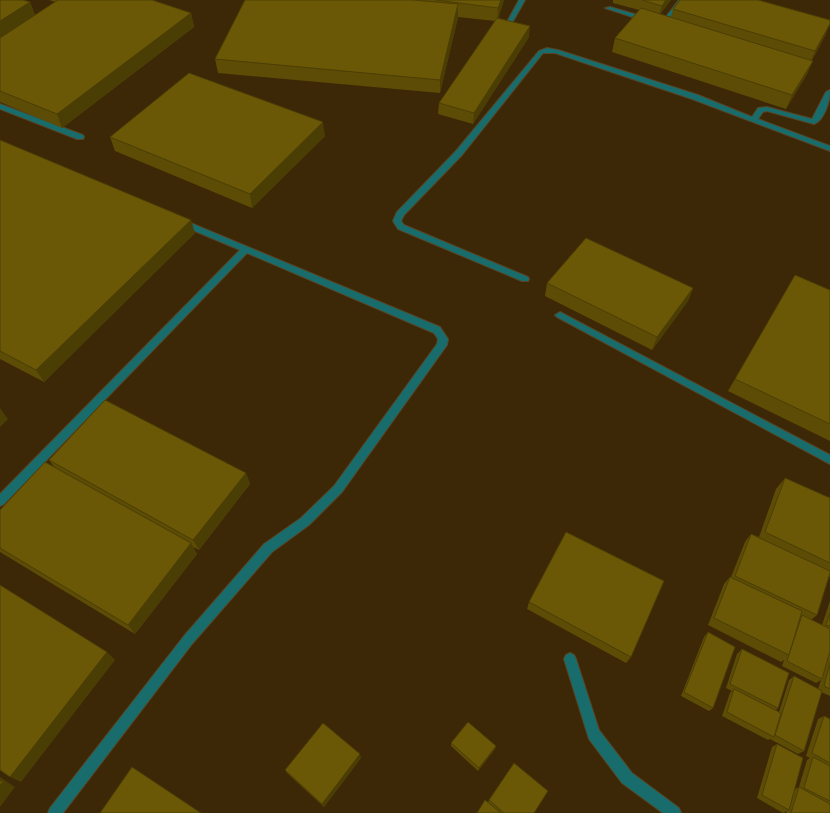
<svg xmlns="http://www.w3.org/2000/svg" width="830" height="813" font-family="'Space Grotesk',sans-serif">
  <rect width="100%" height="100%" fill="#3c2706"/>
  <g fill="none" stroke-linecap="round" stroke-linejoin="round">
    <g stroke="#594323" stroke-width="2">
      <g id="service">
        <path d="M 519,0 L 525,0 L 512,23 L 508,23 L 507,22 Z"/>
        <path d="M 679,0 L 685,0 L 665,26 L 663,27 L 605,8 L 610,7 L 662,22 Z"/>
        <path d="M 547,48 L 558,50 L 698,95 L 752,117 L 758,108 L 767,107 L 812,119 L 826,92 L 830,90 C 830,100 825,120 814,124 L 767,111 L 763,112 L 758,119 L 830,146 L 830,151 L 692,99 L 555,53 L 543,53 L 462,155 L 404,215 L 401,221 L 404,225 L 528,277 L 529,279 L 528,281 L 522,281 L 398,229 L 393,221 L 397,212 L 456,151 L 539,51 Z"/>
        <path d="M 0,104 L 83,135 L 84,137 L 83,139 L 77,139 L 0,109 Z"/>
        <path d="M 181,219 L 440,327 L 448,339 L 447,345 L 342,492 L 309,525 L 272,552 L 192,644 L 63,813 L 48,813 L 50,808 L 184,636 L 264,544 L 301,518 L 334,486 L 437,344 L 438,339 L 434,333 L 247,253 L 4,504 L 0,506 L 0,494 L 240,250 L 178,224 L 177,222 L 178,220 Z"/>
        <path d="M 560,312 L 830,455 L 830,464 L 557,317 L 555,315 Z"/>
      </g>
    </g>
    <g stroke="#594323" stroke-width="2">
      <path id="minor" d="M 570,653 L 574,655 L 576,659 L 599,730 L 632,773 L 679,808 L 681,813 L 663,813 L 622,783 L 589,739 L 564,659 L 566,655 Z"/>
    </g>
    <use href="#service" fill="#186d6c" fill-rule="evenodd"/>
    <use href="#minor" fill="#186d6c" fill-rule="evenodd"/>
  </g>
  <g fill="#5c4c06">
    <path d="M 0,0 L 30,2 L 35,15 L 55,2 L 49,0 L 152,0 L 191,13 L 194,27 L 62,128 L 0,102 Z"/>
    <path d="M 245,0 L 504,0 L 498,19 L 529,37 L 473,124 L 438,114 L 439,103 L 495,21 L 458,17 L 440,93 L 218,73 L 215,59 Z"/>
    <path d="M 613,0 L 671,0 L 660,14 L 671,17 L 673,9 L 826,34 L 812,60 L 807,74 L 786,109 L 612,52 L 615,38 L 639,10 L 613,3 Z"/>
    <path d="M 325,136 L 252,208 L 115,151 L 110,137 Z"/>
    <path d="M 0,140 L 195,233 L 44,382 L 0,359 Z"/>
    <path d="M 547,283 L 693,288 L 688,301 L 652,350 L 545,296 Z"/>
    <path d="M 830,290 L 830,441 L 728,391 L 735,379 Z"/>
    <path d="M 49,460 L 246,473 L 250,484 L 199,550 L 193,547 L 197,554 L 135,634 L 0,552 L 0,510 L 54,467 Z"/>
    <path d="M 785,478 L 830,498 L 830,577 L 829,577 L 817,615 L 811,620 L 822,625 L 830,601 L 830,696 L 821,692 L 804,751 L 798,754 L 770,739 L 768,740 L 722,716 L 730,693 L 732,691 L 726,688 L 737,654 L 742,649 L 778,708 L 776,710 L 779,712 L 789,680 L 794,676 L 818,689 L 821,680 L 816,683 L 782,666 L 784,660 L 781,662 L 708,625 L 724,584 L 730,577 L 731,577 L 745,542 L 751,534 L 759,537 L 776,489 Z"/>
    <path d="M 529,602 L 631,657 L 626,663 L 527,609 Z"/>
    <path d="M 708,632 L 713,708 L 709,711 L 681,696 L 704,637 Z"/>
    <path d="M 824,716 L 830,719 L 830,813 L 786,813 L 787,811 L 783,813 L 757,798 L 772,747 L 777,744 L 795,789 L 799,787 L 807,760 L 810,758 L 806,756 L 818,719 Z"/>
    <path d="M 451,743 L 496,746 L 495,749 L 478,771 L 451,746 Z"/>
    <path d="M 361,758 L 324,807 L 287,773 L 285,770 Z"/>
    <path d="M 489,800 L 534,813 L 477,813 L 488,802 Z"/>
  </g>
  <g fill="#4b3e05">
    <path d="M 501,0 L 504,0 L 497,22 L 498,8 Z"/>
    <path d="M 666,0 L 671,0 L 659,16 L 662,6 Z"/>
    <path d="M 30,2 L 35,16 L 0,39 L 0,21 Z"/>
    <path d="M 458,4 L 458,18 L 440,93 L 440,80 Z"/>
    <path d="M 191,13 L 194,27 L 62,128 L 57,114 Z"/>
    <path d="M 830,24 L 826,34 L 809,64 L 815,51 Z"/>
    <path d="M 530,26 L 529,37 L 473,124 L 474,113 Z"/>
    <path d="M 813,61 L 807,74 L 786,109 L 792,95 Z"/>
    <path d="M 323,122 L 325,136 L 252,208 L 250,194 Z"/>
    <path d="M 191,220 L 195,233 L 44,382 L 36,370 Z"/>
    <path d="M 693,288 L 688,301 L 652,350 L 657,337 Z"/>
    <path d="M 0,408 L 8,419 L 0,427 Z"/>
    <path d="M 246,473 L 250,484 L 199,550 L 193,540 Z"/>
    <path d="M 191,543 L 197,554 L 135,634 L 128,625 Z"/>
    <path d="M 107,652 L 115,660 L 21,782 L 10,777 Z"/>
    <path d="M 496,746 L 495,749 L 478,771 L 479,768 Z"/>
    <path d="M 360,754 L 361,758 L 324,807 L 322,804 Z"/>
    <path d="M 0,777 L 15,787 L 0,807 Z"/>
  </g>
  <g fill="#6b5807" stroke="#4b3e05">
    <path d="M 0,0 L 23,0 L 30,2 L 0,21 Z"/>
    <path d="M 58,0 L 152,0 L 191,13 L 57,114 L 0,91 L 0,38 Z"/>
    <path d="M 245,0 L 413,0 L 458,4 L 440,80 L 215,59 Z"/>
    <path d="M 436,0 L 501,0 L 498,8 Z"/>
    <path d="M 642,0 L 666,0 L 662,6 Z"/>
    <path d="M 680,0 L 758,0 L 830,20 L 830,24 L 815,51 L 673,9 Z"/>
    <path d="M 641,8 L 813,61 L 792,95 L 615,38 Z"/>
    <path d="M 497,18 L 530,26 L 474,113 L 439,103 Z"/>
    <path d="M 189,73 L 323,122 L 250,194 L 110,137 Z"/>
    <path d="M 0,140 L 191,220 L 36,370 L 0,351 Z"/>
    <path d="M 586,238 L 693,288 L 657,337 L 547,283 Z"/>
    <path d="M 795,275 L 830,290 L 830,424 L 735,379 Z"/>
    <path d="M 105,400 L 246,473 L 193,540 L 49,460 Z"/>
    <path d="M 45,462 L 191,543 L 128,625 L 0,548 L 0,510 Z"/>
    <path d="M 785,478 L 830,498 L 830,563 L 765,532 Z"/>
    <path d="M 566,532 L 664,581 L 631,657 L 529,602 Z"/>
    <path d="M 751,534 L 830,571 L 830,573 L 817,615 L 735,576 Z"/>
    <path d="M 730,577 L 802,611 L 789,655 L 714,618 Z"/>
    <path d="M 0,585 L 107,652 L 10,777 L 0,770 Z"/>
    <path d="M 830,613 L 830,626 L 826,625 Z"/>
    <path d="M 802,615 L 830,629 L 830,651 L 822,679 L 787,661 Z"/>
    <path d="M 708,632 L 735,647 L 713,708 L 684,692 Z"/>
    <path d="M 742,649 L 789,673 L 778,708 L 730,684 Z"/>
    <path d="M 830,663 L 830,689 L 824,686 Z"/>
    <path d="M 794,676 L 822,691 L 804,751 L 775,735 Z"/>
    <path d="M 734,689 L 781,713 L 774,737 L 727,712 Z"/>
    <path d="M 824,716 L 830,719 L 830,763 L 812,753 Z"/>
    <path d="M 468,722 L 496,746 L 479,768 L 451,743 Z"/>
    <path d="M 323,723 L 360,754 L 322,804 L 285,770 Z"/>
    <path d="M 777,744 L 803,758 L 789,810 L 762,795 Z"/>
    <path d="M 813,757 L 830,766 L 830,801 L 804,788 Z"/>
    <path d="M 514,763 L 548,791 L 534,813 L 504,813 L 489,800 Z"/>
    <path d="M 132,767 L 201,813 L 100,813 Z"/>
    <path d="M 0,780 L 3,782 L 0,786 Z"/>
    <path d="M 799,787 L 830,804 L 830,813 L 791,813 Z"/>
    <path d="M 485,800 L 501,813 L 477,813 Z"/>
  </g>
</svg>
